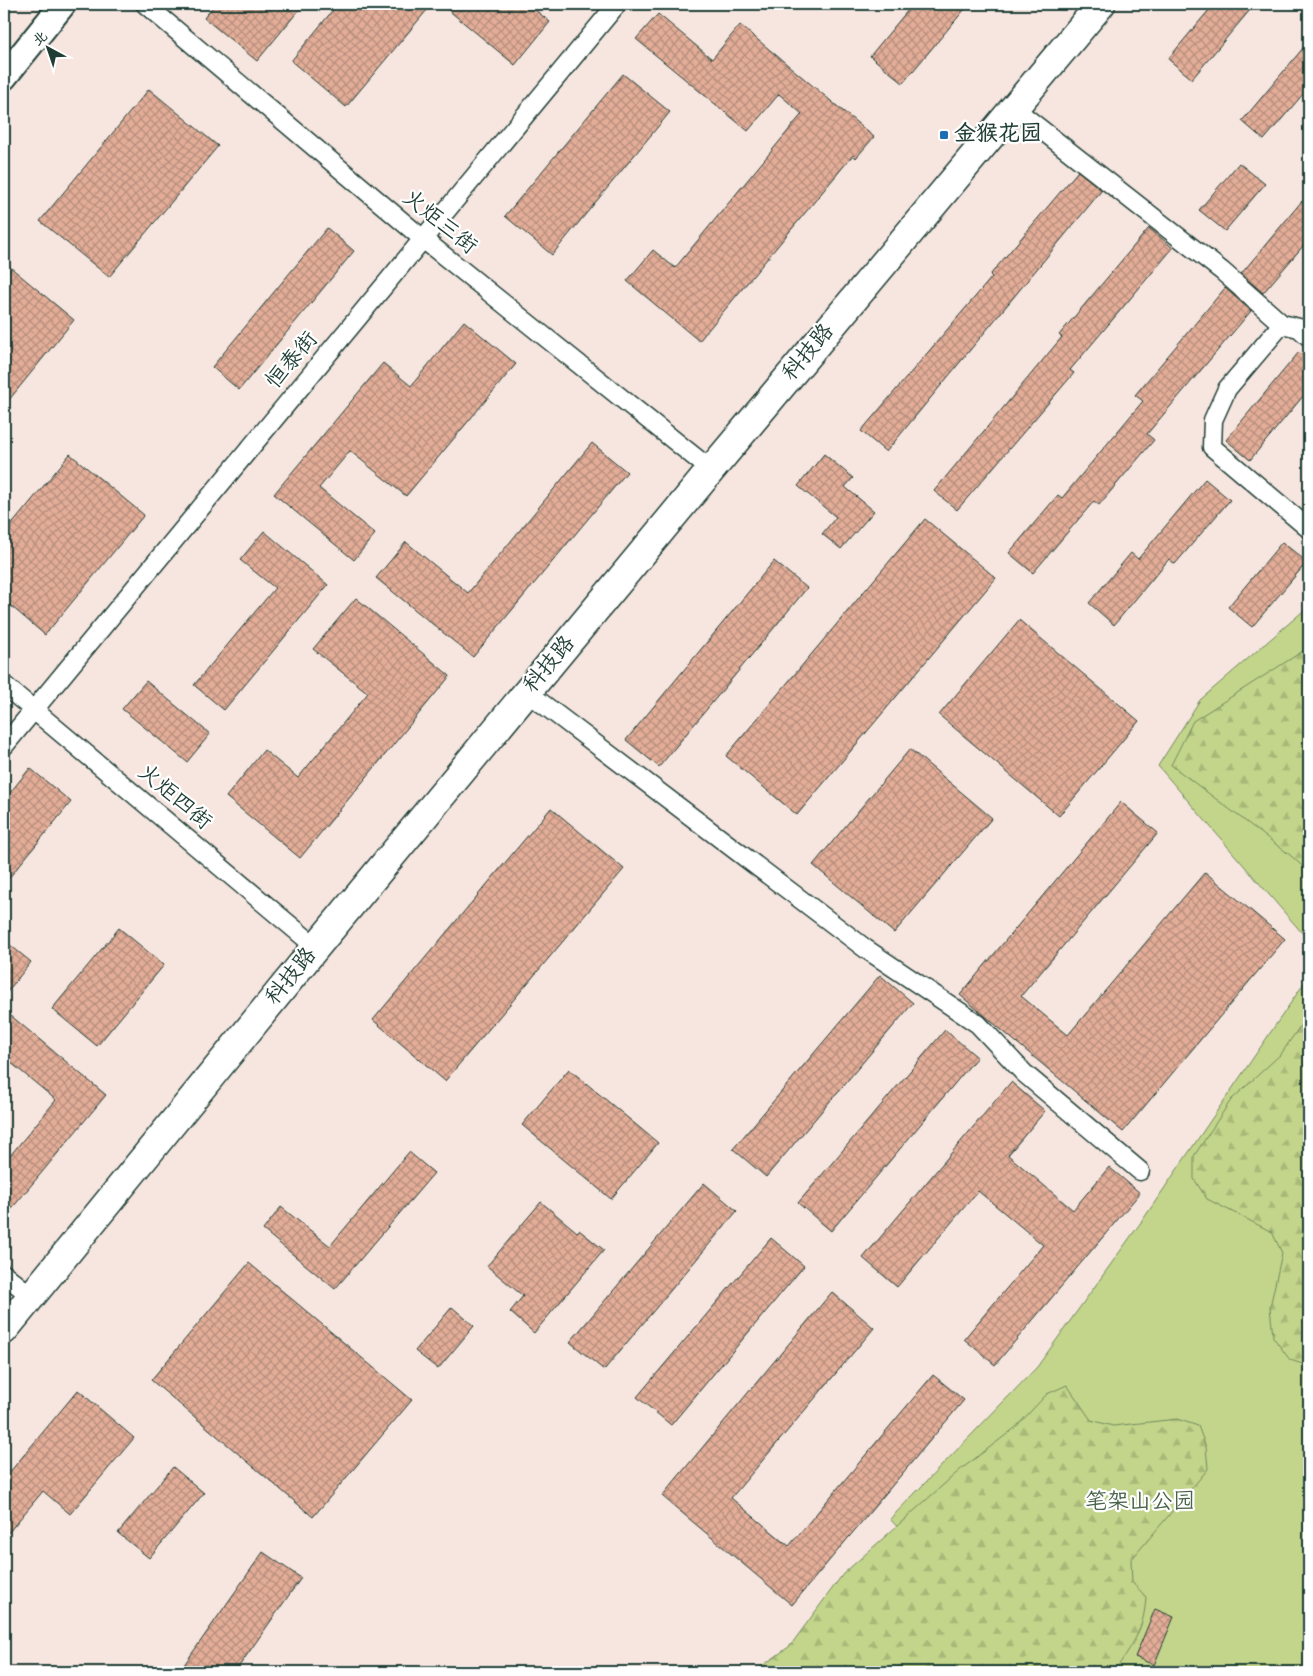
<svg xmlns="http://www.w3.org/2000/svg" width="1313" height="1676" font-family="'Indie Flower','LXGW WenKai TC',sans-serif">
  <defs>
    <pattern id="forest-firs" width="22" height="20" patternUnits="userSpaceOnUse" patternTransform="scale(1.25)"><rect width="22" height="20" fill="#c3d58a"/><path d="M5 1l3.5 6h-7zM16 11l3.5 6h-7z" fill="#a7b878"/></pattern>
    <pattern id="building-cross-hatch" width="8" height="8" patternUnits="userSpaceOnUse" patternTransform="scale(1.25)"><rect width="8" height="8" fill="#e3ad98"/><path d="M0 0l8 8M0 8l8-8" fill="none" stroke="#b78e7d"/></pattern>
  </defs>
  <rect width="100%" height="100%" fill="#f7e6e0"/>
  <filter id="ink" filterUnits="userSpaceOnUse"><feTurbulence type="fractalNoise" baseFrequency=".02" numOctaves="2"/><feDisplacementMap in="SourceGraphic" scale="10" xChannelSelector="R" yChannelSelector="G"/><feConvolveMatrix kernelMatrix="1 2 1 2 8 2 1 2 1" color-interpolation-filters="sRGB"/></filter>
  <g filter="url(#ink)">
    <g fill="#c3d58a" stroke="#71895f">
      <path d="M 1309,606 L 1309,941 L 1158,766 L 1200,700 Z"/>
      <path d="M 1309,976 L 1309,1672 L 1031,1672 L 890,1519 L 1037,1367 L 1144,1218 Z"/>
    </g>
    <g fill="url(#forest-firs)" stroke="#71895f">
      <path d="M 1309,644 L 1309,872 L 1290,855 L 1171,765 L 1193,721 L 1303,651 Z"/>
      <path d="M 1309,1013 L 1309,1366 L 1290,1360 L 1273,1337 L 1270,1307 L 1282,1253 L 1272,1232 L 1207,1199 L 1194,1179 L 1194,1156 L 1231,1100 L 1281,1054 Z"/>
      <path d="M 1067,1385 L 1091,1420 L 1113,1426 L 1177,1419 L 1198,1426 L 1206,1447 L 1208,1469 L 1131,1560 L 1132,1582 L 1146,1597 C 1144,1631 1132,1645 1114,1672 L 754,1672 L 790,1646 L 843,1574 L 960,1470 L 1015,1428 L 1047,1394 Z"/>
    </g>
    <g fill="url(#building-cross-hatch)" stroke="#1f3d34">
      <path d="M 215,4 L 304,4 L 257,61 L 204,18 Z"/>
      <path d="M 338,4 L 432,4 L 346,107 L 291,61 Z"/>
      <path d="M 441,4 L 528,4 L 550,22 L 515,65 Z"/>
      <path d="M 913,4 L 969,4 L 903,83 L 870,56 Z"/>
      <path d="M 1214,4 L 1255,4 L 1192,79 L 1168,59 Z"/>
      <path d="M 658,14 L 712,59 L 740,25 L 874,137 L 856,158 L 853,155 L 699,341 L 627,281 L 653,250 L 675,268 L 802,114 L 779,94 L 748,131 L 636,39 Z"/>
      <path d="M 1309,41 L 1309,87 L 1264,140 L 1242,121 Z"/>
      <path d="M 623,74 L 670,112 L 552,255 L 505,216 Z"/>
      <path d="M 149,89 L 218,146 L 109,277 L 40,221 Z"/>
      <path d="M 1239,163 L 1265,184 L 1225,231 L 1199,210 Z"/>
      <path d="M 1078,171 L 1102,190 L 886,452 L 861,431 L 992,277 L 990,275 Z"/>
      <path d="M 1302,201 L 1309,207 L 1309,239 L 1263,293 L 1241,274 Z"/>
      <path d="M 327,228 L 354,251 L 239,390 L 212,367 Z"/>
      <path d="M 1149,228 L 1173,248 L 1070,370 L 1074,373 L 957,510 L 934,491 L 1062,337 L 1059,335 Z"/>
      <path d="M 4,262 L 74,320 L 4,406 Z"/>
      <path d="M 1225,288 L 1251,311 L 1147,434 L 1154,440 L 1099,505 L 1094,501 L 1033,573 L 1009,553 L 1058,495 L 1062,498 L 1143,401 L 1135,395 Z"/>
      <path d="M 464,321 L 516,364 L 406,496 L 350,451 L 319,488 L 375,534 L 354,560 L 274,494 L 383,363 L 411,386 Z"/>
      <path d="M 1299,352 L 1309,361 L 1309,389 L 1250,460 L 1226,440 Z"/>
      <path d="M 592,443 L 627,472 L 473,657 L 376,578 L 406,542 L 468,593 Z"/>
      <path d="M 70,454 L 144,515 L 45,635 L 4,600 L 4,534 Z"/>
      <path d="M 824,454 L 853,478 L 845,487 L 874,511 L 841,549 L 822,534 L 836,517 L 798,486 Z"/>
      <path d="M 1205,479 L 1230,500 L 1175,564 L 1169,559 L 1114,625 L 1089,603 L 1131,553 L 1138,559 Z"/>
      <path d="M 925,519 L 996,578 L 797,815 L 726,756 Z"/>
      <path d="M 264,531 L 328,585 L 224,710 L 194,685 L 275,588 L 240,560 Z"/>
      <path d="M 1282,542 L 1307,562 L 1252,627 L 1228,607 Z"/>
      <path d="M 774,561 L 807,588 L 659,767 L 626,740 Z"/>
      <path d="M 356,598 L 450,676 L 300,858 L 226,797 L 264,750 L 298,778 L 368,693 L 313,649 Z"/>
      <path d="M 1019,620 L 1139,721 L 1059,816 L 939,715 Z"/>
      <path d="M 146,681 L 210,734 L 187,762 L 122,709 Z"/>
      <path d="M 910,749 L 992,818 L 894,933 L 813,865 Z"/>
      <path d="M 30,768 L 71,802 L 4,884 L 4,800 Z"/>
      <path d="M 1121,802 L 1158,833 L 1021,996 L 1068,1035 L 1205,872 L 1285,939 L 1123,1132 L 960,995 Z"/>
      <path d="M 551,808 L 624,869 L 445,1081 L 373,1020 Z"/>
      <path d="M 119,928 L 164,965 L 97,1046 L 52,1009 Z"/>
      <path d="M 4,940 L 31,962 L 4,996 Z"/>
      <path d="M 880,975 L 913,1003 L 766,1177 L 733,1149 Z"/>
      <path d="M 4,1010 L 106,1095 L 4,1218 L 4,1163 L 56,1100 L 4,1057 Z"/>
      <path d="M 945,1030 L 977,1057 L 831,1231 L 798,1203 Z"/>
      <path d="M 569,1069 L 658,1143 L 611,1199 L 522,1125 Z"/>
      <path d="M 1011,1082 L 1045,1111 L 1008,1155 L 1073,1210 L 1109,1167 L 1140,1193 L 995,1365 L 964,1339 L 1043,1245 L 978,1191 L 897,1287 L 863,1258 Z"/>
      <path d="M 409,1152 L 434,1173 L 335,1289 L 263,1230 L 281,1207 L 330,1246 Z"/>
      <path d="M 704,1183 L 737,1211 L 604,1370 L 570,1342 Z"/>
      <path d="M 541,1202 L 577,1232 L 579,1230 L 604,1250 L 534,1333 L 510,1312 L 523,1296 L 487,1266 Z"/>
      <path d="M 771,1238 L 804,1266 L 671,1425 L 637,1397 Z"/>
      <path d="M 249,1263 L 412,1400 L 313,1517 L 151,1380 Z"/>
      <path d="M 832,1292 L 874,1328 L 731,1498 L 789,1546 L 933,1375 L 964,1400 L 792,1605 L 662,1496 Z"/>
      <path d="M 452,1307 L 474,1326 L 438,1369 L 415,1351 Z"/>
      <path d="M 78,1390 L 134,1438 L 70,1514 L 43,1491 L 4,1538 L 4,1479 Z"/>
      <path d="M 173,1467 L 204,1493 L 149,1558 L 118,1533 Z"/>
      <path d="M 263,1552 L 301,1578 L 235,1672 L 179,1672 Z"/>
      <path d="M 1155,1609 L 1174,1617 L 1154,1665 L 1135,1657 Z"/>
    </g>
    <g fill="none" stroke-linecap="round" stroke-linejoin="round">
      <g stroke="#1f3d34" stroke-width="21">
        <g id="street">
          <path d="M 145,4 L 423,239 L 711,470"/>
          <path d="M 1015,109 L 1222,271 L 1282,324 L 1299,328 L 1309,337"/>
          <path d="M 1282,324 L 1227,389 L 1213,420 L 1212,447 L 1309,529"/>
          <path d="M 4,685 L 316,947"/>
          <path d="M 527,692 L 866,949 L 978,1024 L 1024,1073 L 1140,1171"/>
          <path d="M 4,746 L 617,4"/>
          <path d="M 4,1274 L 31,1296"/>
        </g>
      </g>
      <g stroke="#1f3d34" stroke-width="29">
        <path id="secondary" d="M 4,77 L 63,4"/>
      </g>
      <g stroke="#1f3d34" stroke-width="31">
        <path id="primary" d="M 4,1330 L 316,947 L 711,470 L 1101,4"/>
      </g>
      <use href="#street" stroke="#fff" stroke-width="18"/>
      <use href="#secondary" stroke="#fff" stroke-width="25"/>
      <use href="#primary" stroke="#fff" stroke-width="28"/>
    </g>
  </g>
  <rect fill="#1f6fb2" stroke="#fff" stroke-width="2" x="939" y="130" width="10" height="10" rx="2.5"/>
  <g text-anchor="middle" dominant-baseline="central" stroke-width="4.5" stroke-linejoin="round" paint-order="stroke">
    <g font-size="22" font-weight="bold" fill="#1f3d34" stroke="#fff" text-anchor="start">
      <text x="954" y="135">金猴花园</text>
    </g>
    <g font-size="22" fill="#1f3d34" stroke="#fff">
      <text transform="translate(439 223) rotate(39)">火炬三街</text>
      <text transform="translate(809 353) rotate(-50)">科技路</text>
      <text transform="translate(293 361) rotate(-50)">恒泰街</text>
      <text transform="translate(550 665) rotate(-50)">科技路</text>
      <text transform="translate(174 798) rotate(40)">火炬四街</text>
      <text transform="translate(292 977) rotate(-51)">科技路</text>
    </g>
    <g font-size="22" fill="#48634a" stroke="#fff">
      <text x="1140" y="1503">笔架山公园</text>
    </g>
  </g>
  <rect width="1313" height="1676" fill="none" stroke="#fff" stroke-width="20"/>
  <rect x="10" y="10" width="1293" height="1656" fill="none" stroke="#1f3d34" stroke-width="2" filter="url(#ink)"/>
  <g transform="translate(48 48) rotate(320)" stroke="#ffffff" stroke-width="4" paint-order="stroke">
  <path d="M0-4L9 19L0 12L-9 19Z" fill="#1f3d34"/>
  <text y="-8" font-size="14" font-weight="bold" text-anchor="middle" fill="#1f3d34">北</text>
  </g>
</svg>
